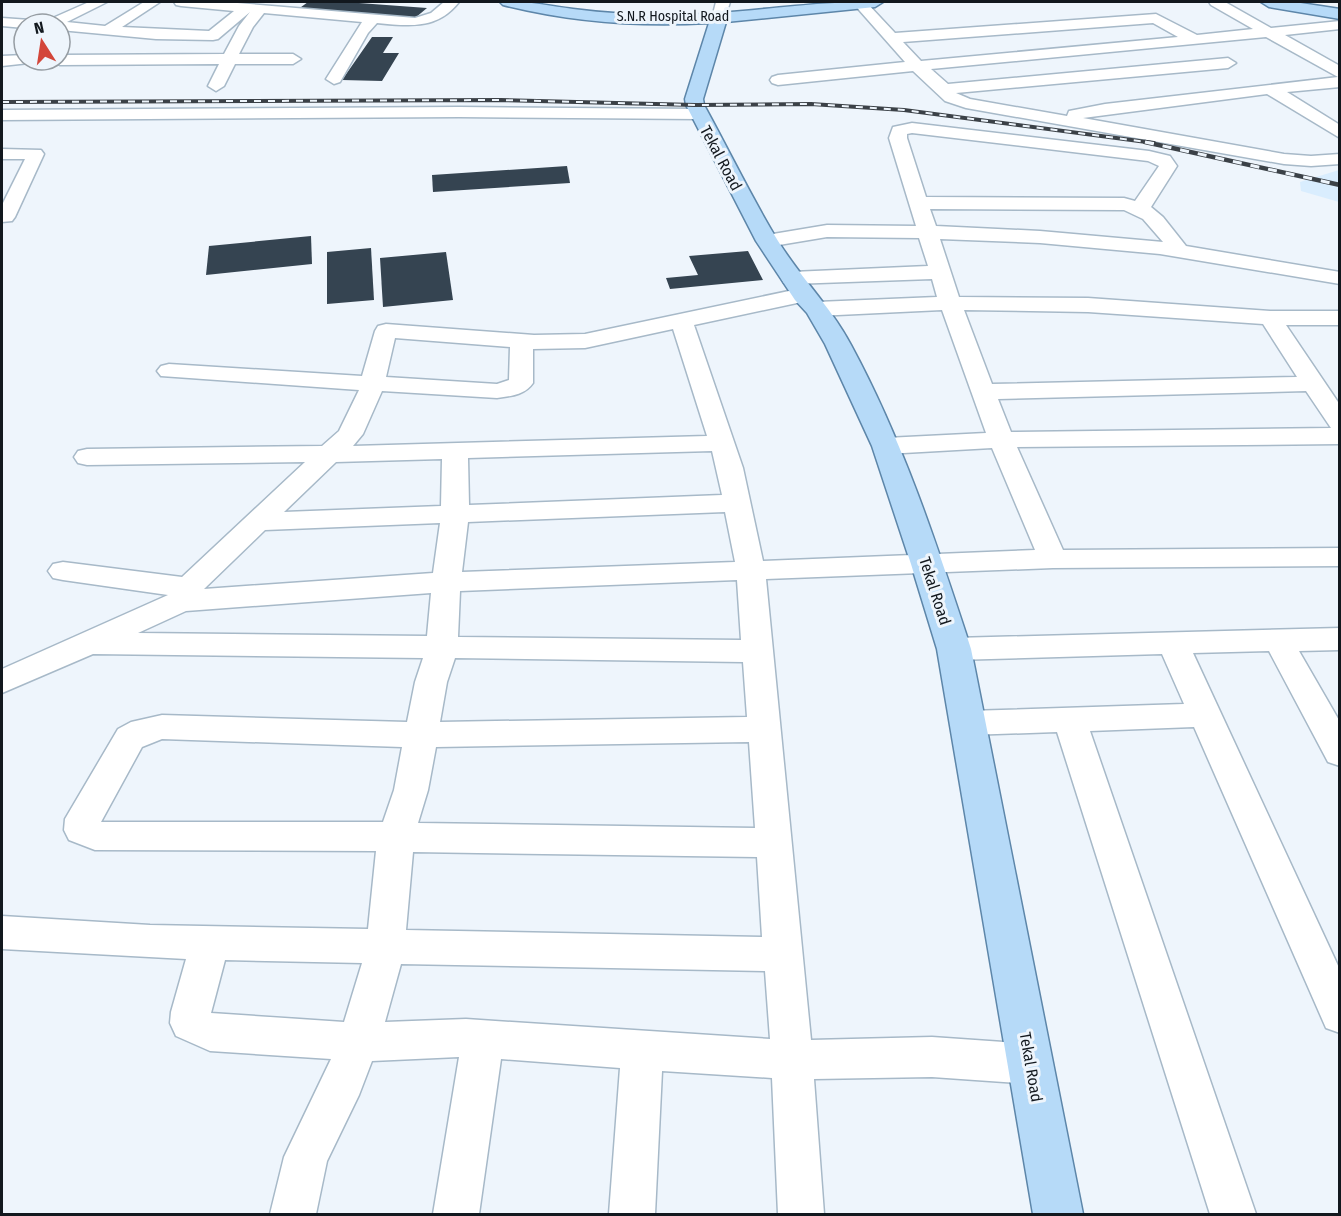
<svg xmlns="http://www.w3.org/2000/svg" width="1341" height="1216" font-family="'Fira Sans Condensed',sans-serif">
  <rect width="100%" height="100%" fill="#eef5fc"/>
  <path fill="#d9edfe" d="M 1339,170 L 1339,202 L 1301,191 L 1300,182 Z"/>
  <g fill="#354451">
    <path d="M 308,2 L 361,2 L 359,3 L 427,8 L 415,18 L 297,10 Z"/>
    <path d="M 372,37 L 393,37 L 383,53 L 399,53 L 382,81 L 342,80 Z"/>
    <path d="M 567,166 L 570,183 L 433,192 L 432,175 Z"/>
    <path d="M 311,236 L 312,264 L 206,275 L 209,246 Z"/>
    <path d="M 371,248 L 374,300 L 327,304 L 327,252 Z"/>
    <path d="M 748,251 L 763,280 L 670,289 L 666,278 L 698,275 L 689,256 Z"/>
    <path d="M 446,252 L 453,300 L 383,307 L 380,258 Z"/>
  </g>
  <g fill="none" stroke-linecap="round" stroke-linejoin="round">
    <g stroke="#a7b9c8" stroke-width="3">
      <g id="minor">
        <path d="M 89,2 L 107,2 L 67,22 L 105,26 L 144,2 L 160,2 L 122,27 L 209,31 L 234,11 L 181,6 L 176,5 L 174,2 L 225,2 L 415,18 L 431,13 L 444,2 L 459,2 C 437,30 409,26 377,23 L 368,33 L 340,82 L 334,84 L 326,79 L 362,22 L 264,13 L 253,27 L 239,54 L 293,54 L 301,59 L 293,64 L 235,64 L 224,86 L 216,91 L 208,86 L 219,64 L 60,65 L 52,60 L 60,60 L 60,55 L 224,54 L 239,26 L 250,12 L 218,39 L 213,40 L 156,39 L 60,30 L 60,24 L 44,24 L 46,21 Z"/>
        <path d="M 716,2 L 730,2 L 724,21 L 719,22 L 712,18 Z"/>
        <path d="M 852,2 L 866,2 L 895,33 L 1156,14 L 1197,35 L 1253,29 L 1211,5 L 1209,2 L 1225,2 L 1271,28 L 1340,21 L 1340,29 L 1285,35 L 1340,66 L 1340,87 L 1287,92 L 1340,125 L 1340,138 L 1267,94 L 1083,118 L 1284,154 L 1311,156 L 1340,154 L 1340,164 L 1311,166 L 1284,164 L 966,108 L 945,101 L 913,71 L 778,85 L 772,83 L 770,80 L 772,77 L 778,75 L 905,62 ZM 1153,23 L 1178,37 L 921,61 L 903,42 ZM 1266,37 L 1338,77 L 1105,104 L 1069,111 L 1067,116 L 970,99 L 956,93 L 1228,68 L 1236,63 L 1228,58 L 948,84 L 931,69 Z"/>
        <path d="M 2,18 L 30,20 L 37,24 L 24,24 L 24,28 L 2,26 Z"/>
        <path d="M 24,55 L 24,60 L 32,60 L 29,63 L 2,66 L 2,56 Z"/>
        <path d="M 459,107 L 699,109 L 705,110 L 707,114 L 705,118 L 699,119 L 459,117 L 2,120 L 2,110 Z"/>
        <path d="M 912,123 L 1149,151 L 1170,156 L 1177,166 L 1151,207 L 1163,217 L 1186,246 L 1340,272 L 1340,284 L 1160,254 L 1040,243 L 940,239 L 959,297 L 1088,298 L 1270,311 L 1340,311 L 1340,325 L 1286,325 L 1340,405 L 1340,444 L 1017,447 L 1063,550 L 1340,548 L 1340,566 L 1053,568 L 766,579 L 811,1040 L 932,1037 L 1031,1044 L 1046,1050 L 1052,1064 L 1046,1078 L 1031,1084 L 932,1077 L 814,1079 L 824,1214 L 778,1214 L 772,1078 L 662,1071 L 655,1214 L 609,1214 L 620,1068 L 501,1059 L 479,1214 L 433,1214 L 459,1057 L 372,1061 L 359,1095 L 327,1161 L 316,1214 L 270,1214 L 284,1157 L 331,1059 L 210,1051 L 176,1036 L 170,1023 L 171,1012 L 186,959 L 2,949 L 2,916 L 150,925 L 368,929 L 376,851 L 95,850 L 69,840 L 64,830 L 65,819 L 118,729 L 131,722 L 162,715 L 407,722 L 415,682 L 423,658 L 93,654 L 2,693 L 2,669 L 168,595 L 63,580 L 53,578 L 48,571 L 53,564 L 63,562 L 182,577 L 305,462 L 87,465 L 78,463 L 74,457 L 78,451 L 87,449 L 322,446 L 339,431 L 359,390 L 161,376 L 157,371 L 161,366 L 169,364 L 362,376 L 375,331 L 378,326 L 386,324 L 534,335 L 585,334 L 803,288 L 811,290 L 814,295 L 811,300 L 694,325 L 743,468 L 763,561 L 1035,550 L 992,448 L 886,454 L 877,451 L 873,446 L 877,441 L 886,438 L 986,433 L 942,310 L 817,316 L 809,314 L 806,309 L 809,304 L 817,302 L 937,297 L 932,279 L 792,284 L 784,283 L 781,278 L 784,273 L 792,272 L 928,266 L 919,238 L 827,237 L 767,247 L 760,245 L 757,241 L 760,237 L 767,235 L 827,225 L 916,226 L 889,138 L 893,127 ZM 912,133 L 1148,161 L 1159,166 L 1135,201 L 1124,198 L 926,197 L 907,138 L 907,134 ZM 930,209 L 1124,210 L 1143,219 L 1163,242 L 1040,231 L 936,226 ZM 964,310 L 1088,312 L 1263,324 L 1297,377 L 992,384 ZM 673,329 L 707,436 L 353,446 L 363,434 L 382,391 L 497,398 C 511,396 525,395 533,383 L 533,349 L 585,348 ZM 395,338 L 510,347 L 509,380 L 497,384 L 386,377 ZM 1306,391 L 1331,428 L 1011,432 L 998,399 ZM 712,451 L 722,495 L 469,505 L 468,458 ZM 442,459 L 441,506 L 284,512 L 336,462 ZM 725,512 L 735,562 L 462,572 L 468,522 ZM 440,523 L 433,573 L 204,589 L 265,530 ZM 737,580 L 741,640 L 458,637 L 460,591 ZM 431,593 L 427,636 L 138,633 L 186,611 ZM 455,658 L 743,662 L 747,717 L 440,722 L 447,682 ZM 162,739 L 402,747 L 394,790 L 383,822 L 101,822 L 142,747 ZM 749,742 L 755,828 L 418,823 L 428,790 L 436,747 ZM 413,852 L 757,857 L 762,937 L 406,930 ZM 225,960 L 362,963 L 344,1022 L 211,1013 ZM 401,964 L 765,971 L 770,1039 L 466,1019 L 385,1022 Z"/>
        <path d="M 2,149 L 41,150 L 44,154 L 15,217 L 12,221 L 2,222 L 2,205 L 25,159 L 2,159 Z"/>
        <path d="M 1340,628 L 1340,650 L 1299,651 L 1340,722 L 1340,766 L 1328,762 L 1269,651 L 1193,653 L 1340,970 L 1340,1033 L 1326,1028 L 1194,727 L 1090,731 L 1256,1214 L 1210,1214 L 1057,732 L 968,735 L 956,732 L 951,723 L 956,714 L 968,711 L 1184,704 L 1162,654 L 954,660 L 943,657 L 938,649 L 943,641 L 954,638 Z"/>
      </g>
    </g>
    <g stroke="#5d86a9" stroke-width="3">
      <g id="major">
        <path d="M 500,2 C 524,0 549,6 573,9 C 604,13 636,15 669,15 C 738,15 815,0 883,2 L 875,7 L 726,22 L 703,99 L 704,105 C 729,150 751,197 778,241 C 800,277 831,307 851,345 C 903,441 937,545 971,649 L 1083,1214 L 1033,1214 L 937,649 L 911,564 L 872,446 L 825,344 L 807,313 L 795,300 L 756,241 L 686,105 L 685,99 L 709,23 C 640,27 570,22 503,5 Z"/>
        <path d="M 1261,2 L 1294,2 L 1340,9 L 1340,19 L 1269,7 Z"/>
      </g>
    </g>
    <use href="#minor" fill="#fff" fill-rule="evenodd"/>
    <use href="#major" fill="#b6daf8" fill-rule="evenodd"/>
    <g stroke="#3b4147" stroke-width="4">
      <path id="rail-far1" d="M 2,102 L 501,100 L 695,105 L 811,104 L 904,110 L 1154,143"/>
    </g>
    <g stroke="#3b4147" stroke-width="4.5">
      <path id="rail" d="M 1145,142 L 1340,185"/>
    </g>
    <use href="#rail-far1" stroke="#eef5fc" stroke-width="2" stroke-dasharray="7" stroke-linecap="butt"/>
    <use href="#rail" stroke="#eef5fc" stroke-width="3" stroke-dasharray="9" stroke-linecap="butt"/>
  </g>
  <g text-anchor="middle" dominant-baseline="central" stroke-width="6" stroke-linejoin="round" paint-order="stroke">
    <g font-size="14" fill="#12181e" stroke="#eef5fc">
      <text x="673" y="16">S.N.R Hospital Road</text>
    </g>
    <g font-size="16" fill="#12181e" stroke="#eef5fc">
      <text transform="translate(721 158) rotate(62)">Tekal Road</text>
      <text transform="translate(935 591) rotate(72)">Tekal Road</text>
      <text transform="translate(1031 1067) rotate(80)">Tekal Road</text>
    </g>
  </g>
  <rect width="1341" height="1216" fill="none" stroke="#12181e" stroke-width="6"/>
  <g transform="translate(42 42) rotate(348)"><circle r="28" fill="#eef5fc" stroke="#969da3" stroke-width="1.5"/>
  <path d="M0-4.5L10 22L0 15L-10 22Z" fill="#d3463a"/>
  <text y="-9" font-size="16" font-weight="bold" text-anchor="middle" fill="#12181e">N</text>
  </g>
</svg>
